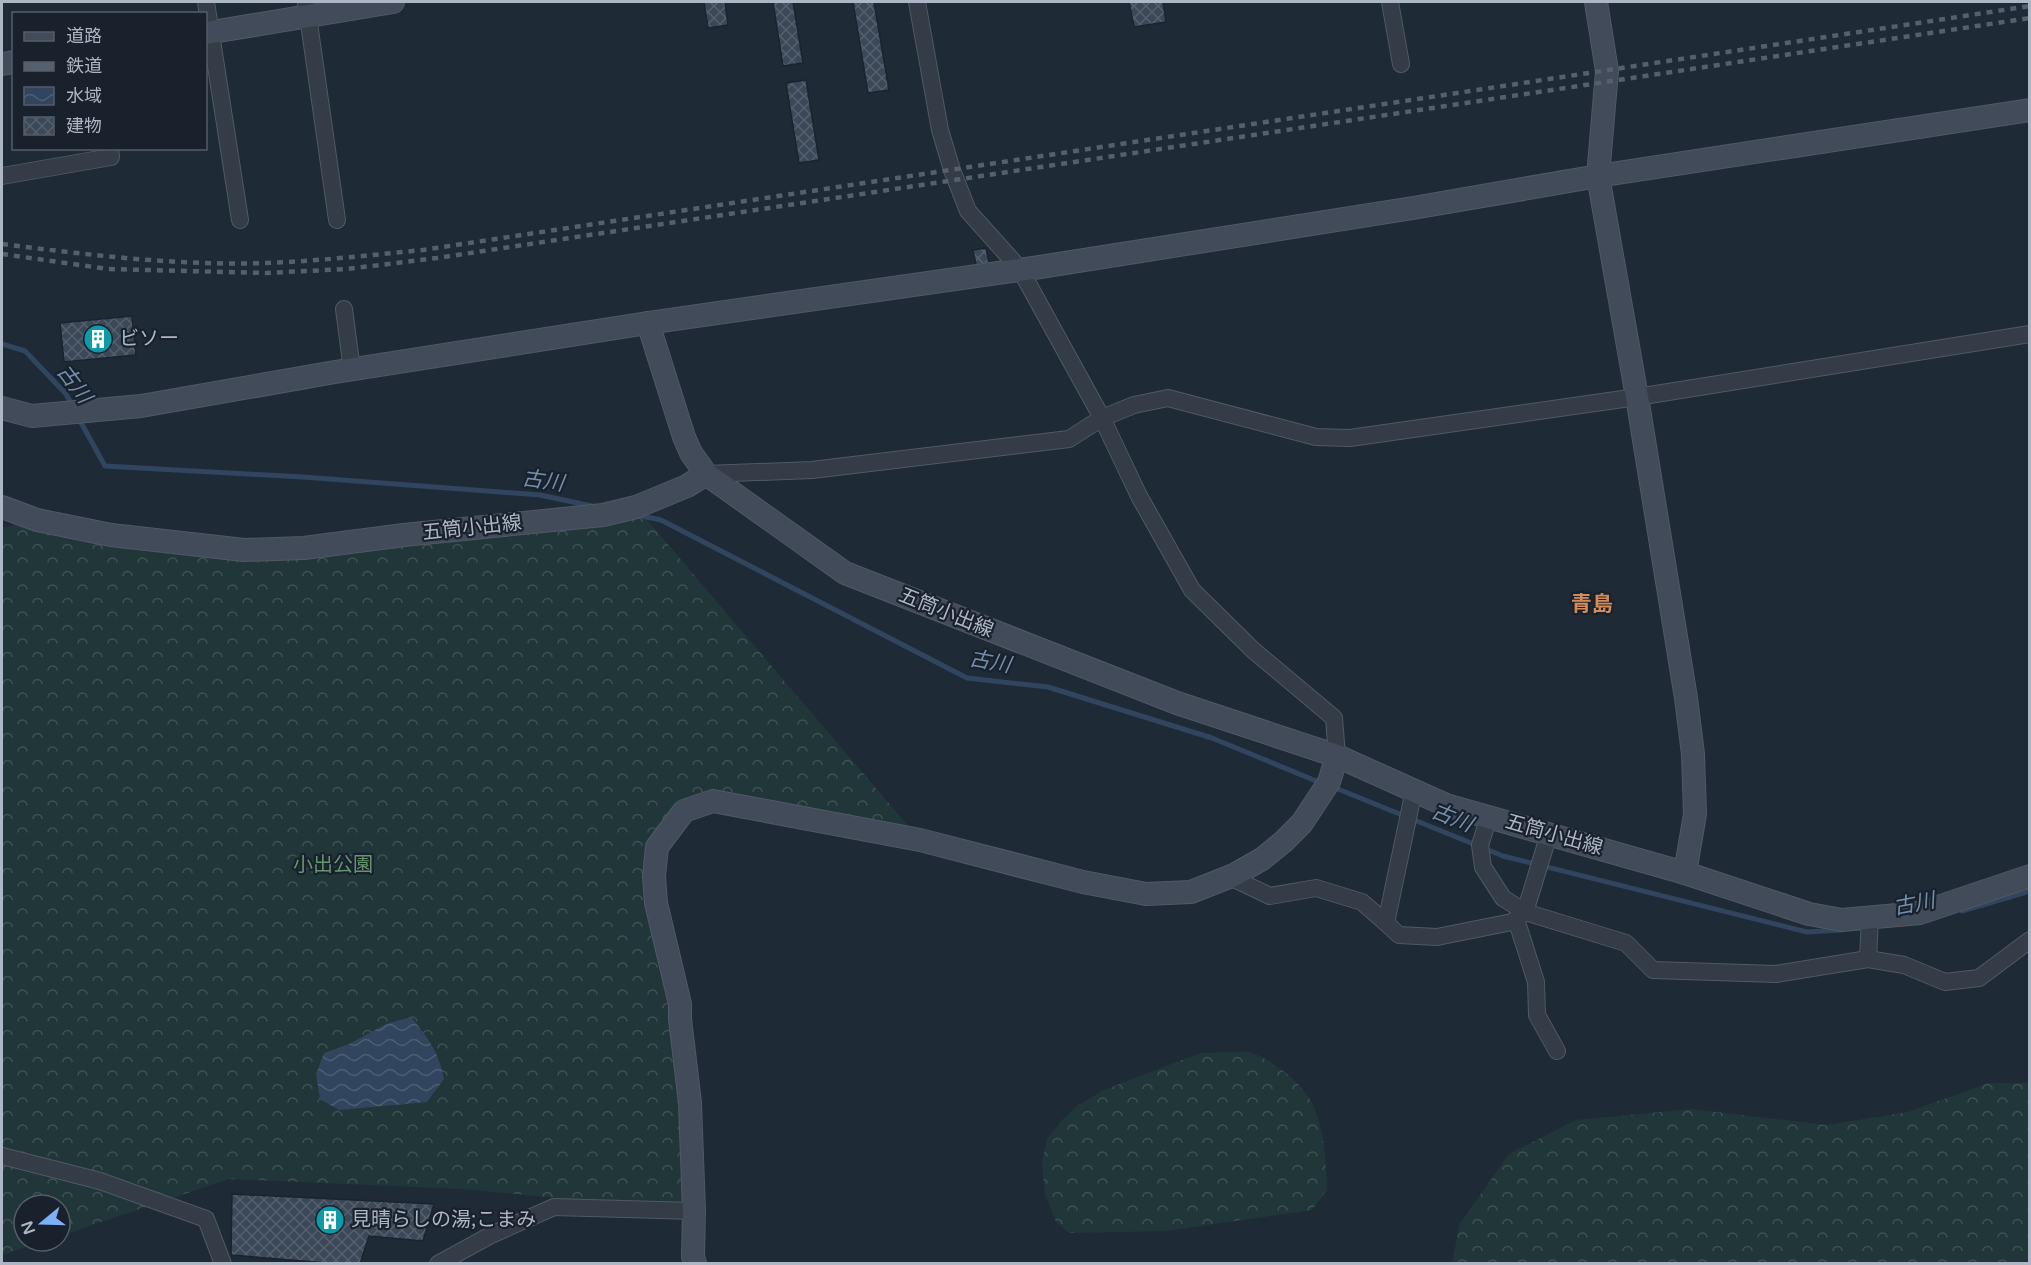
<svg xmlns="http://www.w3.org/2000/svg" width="2031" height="1265" font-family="'Varela Round','Noto Sans JP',sans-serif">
  <defs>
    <pattern id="forest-crowns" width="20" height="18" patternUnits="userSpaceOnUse" patternTransform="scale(1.5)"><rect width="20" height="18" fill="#213638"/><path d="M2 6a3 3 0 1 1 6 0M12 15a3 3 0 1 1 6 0" fill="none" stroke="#3f5153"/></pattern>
    <pattern id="water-waves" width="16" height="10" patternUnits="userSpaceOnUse" patternTransform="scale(1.5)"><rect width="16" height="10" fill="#32455f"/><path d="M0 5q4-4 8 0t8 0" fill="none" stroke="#4d5e74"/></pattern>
    <pattern id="building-cross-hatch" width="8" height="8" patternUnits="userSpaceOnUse" patternTransform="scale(1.5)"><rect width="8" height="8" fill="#3b4857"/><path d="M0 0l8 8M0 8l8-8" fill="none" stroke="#55606e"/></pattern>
  </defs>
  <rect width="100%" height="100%" fill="#1f2a37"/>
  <g fill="url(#forest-crowns)">
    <path d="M 636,507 L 920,840 L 713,801 L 657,847 L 694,1211 L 462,1189 L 229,1179 L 60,1236 L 60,1205 L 24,1205 L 24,1241 L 44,1241 L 2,1255 L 2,528 L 37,520 L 244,550 Z"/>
    <path d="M 1229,1052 C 1235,1052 1242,1051 1248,1052 C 1270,1057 1306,1086 1314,1107 C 1325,1134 1326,1162 1327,1190 L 1312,1210 L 1165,1231 L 1069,1233 L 1056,1222 L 1045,1193 L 1042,1161 L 1047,1139 L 1061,1121 L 1077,1106 L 1104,1090 L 1200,1053 Z"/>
    <path d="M 1988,1083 L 2029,1083 L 2029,1263 L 1452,1263 L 1460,1223 L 1509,1154 L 1576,1120 L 1692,1109 L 1827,1125 L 1908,1112 Z"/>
  </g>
  <path fill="url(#water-waves)" d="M 411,1017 C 428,1038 439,1052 444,1079 L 427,1102 L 339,1110 L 320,1099 L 316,1074 L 324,1053 L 349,1044 L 386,1024 Z"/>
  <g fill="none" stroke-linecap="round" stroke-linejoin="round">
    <g stroke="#32455f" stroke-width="5">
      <path d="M 2,344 L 25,351 L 66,394 L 72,405"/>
      <path d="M 79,419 L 105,466 L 303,477 L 540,495 L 592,506"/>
      <path d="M 637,515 L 661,520 L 967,678 L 1048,687 L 1212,738 L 1321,783"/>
      <path d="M 1333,787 L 1503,856 L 1807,932 L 1841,930"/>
      <path d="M 1962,911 L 2030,891"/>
    </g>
  </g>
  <g fill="url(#building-cross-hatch)" stroke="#1a232e" stroke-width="1.5">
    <path d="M 704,2 L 725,2 L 728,25 L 708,28 Z"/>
    <path d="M 773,2 L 793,2 L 803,63 L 783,66 Z"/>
    <path d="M 853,2 L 874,2 L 889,90 L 868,93 Z"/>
    <path d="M 1129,2 L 1163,2 L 1166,22 L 1134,27 Z"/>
    <path d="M 806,80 L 819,160 L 799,163 L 786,83 Z"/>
    <path d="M 986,248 L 989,263 L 976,265 L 973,250 Z"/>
    <path d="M 132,316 L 136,355 L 64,362 L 60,323 Z"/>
    <path d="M 232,1194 L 434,1204 L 423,1241 L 369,1236 L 360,1264 L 339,1264 L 231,1255 Z"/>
  </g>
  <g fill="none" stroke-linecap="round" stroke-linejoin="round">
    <g stroke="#505965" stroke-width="18">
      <g id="street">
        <path d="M 206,2 L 240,220"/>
        <path d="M 306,2 L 337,220"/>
        <path d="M 917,2 L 940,130 L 952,170 L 968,211 L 1020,269 L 1102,418 L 1139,496 L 1192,590 L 1253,650 L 1334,718 L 1337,756"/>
        <path d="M 1390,2 L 1401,64"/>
        <path d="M 2,176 L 111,157 L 110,148"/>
        <path d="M 344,309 L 352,370"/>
        <path d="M 706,474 L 812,470 L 1069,439 L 1102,418 L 1134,405 L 1168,398 L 1316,437 L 1350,438 L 1637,397 L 2030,334"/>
        <path d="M 1489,817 L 1480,845 L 1483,867 L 1503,898 L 1525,912 L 1626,943 L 1653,970 L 1776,974 L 1868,959 L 1904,965 L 1945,982 L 1979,978 L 2030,940"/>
        <path d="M 1230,877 L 1270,896 L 1316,888 L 1362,902 L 1386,923 L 1414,790"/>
        <path d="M 1516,919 L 1536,982 L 1537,1015 L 1557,1051"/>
        <path d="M 1386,923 L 1399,935 L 1437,937 L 1512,922 L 1525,912 L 1549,834"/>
        <path d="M 1868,959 L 1870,917"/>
        <path d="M 2,1156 L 100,1181 L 206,1219 L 223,1264"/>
        <path d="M 438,1264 L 491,1235 L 554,1207 L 694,1211"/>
      </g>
    </g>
    <g stroke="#505965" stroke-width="24">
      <g id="secondary">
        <path d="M 1596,2 L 1607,71 L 1598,176 L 1637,397 L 1686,698 L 1693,754 L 1695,814 L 1685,873"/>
        <path d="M 206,33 L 393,2"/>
        <path d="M 2,64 L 14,62"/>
        <path d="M 648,323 L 684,437 L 691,453 L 706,474 L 845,573 L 1177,703 L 1337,756 L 1446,805 L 1685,873 L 1809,914 L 1842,920 L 1920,913 L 2030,876"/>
        <path d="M 2,408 L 32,416 L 141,406 L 335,372 L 648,323 L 1040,267 L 1413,208 L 1598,176 L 2030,110"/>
        <path d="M 2,507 L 37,520 L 111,535 L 244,550 L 304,548 L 404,535 L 603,515 L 636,507 L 687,486 L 706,474"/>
        <path d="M 695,1264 L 693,1256 L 694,1211 L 690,1103 L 680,1019 L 680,1004 L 656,903 L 654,876 L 657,847 L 684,811 L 713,801 L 920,840 L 1083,882 L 1146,894 L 1191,892 L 1234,875 L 1262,859 L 1283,842 L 1302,823 L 1329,782 L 1337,756"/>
      </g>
    </g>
    <use href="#street" stroke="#333c47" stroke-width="16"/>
    <use href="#secondary" stroke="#414b5a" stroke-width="22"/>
    <g stroke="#55606f" stroke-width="4.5" stroke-dasharray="6 6" stroke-linecap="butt">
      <path d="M 2,244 C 90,255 178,266 267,263 C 319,261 371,255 423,250 L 2030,6"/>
      <path d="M 2,254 L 108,269 L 266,273 L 347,269 L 437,258 L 2030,18"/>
    </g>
  </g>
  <defs>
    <g id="building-disc" transform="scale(1.5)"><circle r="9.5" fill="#0f9aa8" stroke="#18212c"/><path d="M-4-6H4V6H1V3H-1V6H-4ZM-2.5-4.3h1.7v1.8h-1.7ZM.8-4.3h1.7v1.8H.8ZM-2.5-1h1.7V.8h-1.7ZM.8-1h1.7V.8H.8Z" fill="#fff"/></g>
  </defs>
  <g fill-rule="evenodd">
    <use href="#building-disc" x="98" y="339"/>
    <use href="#building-disc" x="330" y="1220"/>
  </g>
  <g text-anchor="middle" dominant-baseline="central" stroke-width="4.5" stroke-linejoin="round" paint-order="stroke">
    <g font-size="20" fill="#adb6c4" stroke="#18212c" text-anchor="start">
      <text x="119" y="339">ビソー</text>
      <text x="351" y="1220">見晴らしの湯;こまみ</text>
    </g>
    <g font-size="20" fill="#adb6c4" stroke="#18212c">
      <text transform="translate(472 528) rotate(-6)">五筒小出線</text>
      <text transform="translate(946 613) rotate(22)">五筒小出線</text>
      <text transform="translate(1554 835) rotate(16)">五筒小出線</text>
    </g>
    <g font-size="20" fill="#65956f" stroke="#18212c">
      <text x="333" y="865">小出公園</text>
    </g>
    <g font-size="21" font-style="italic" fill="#748ead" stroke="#18212c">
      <text transform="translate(74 384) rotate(53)">古川</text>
      <text transform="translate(543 481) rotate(8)">古川</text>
      <text transform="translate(990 662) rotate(10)">古川</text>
      <text transform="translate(1452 818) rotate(22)">古川</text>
      <text transform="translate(1914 904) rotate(-11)">古川</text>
    </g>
    <g font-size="21" font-weight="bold" fill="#d48b58" stroke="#18212c">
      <text x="1592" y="604">青島</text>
    </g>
  </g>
  <rect width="2031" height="1265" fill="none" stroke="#adb6c4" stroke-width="6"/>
  <rect x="12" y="12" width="195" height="138" fill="#18212c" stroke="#545d69" stroke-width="1.5"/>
  <rect x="24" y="32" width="30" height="9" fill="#414b5a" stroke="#545d69" stroke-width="1.5"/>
  <text x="66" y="42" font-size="18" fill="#adb6c4">道路</text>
  <rect x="24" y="62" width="30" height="9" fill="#55606f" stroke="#545d69" stroke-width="1.5"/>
  <text x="66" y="72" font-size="18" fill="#adb6c4">鉄道</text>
  <rect x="24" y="87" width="30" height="18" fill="url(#water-waves)" stroke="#545d69" stroke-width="1.5"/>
  <text x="66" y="102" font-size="18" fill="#adb6c4">水域</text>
  <rect x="24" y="117" width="30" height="18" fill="url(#building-cross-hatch)" stroke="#545d69" stroke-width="1.5"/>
  <text x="66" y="132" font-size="18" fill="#adb6c4">建物</text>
  <g transform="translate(42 1223) rotate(251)"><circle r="28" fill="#18212c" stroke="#545d69" stroke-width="1.5"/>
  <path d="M0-4.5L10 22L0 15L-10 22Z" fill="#7db0f9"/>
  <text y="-9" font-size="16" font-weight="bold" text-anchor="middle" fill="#adb6c4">N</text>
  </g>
</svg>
